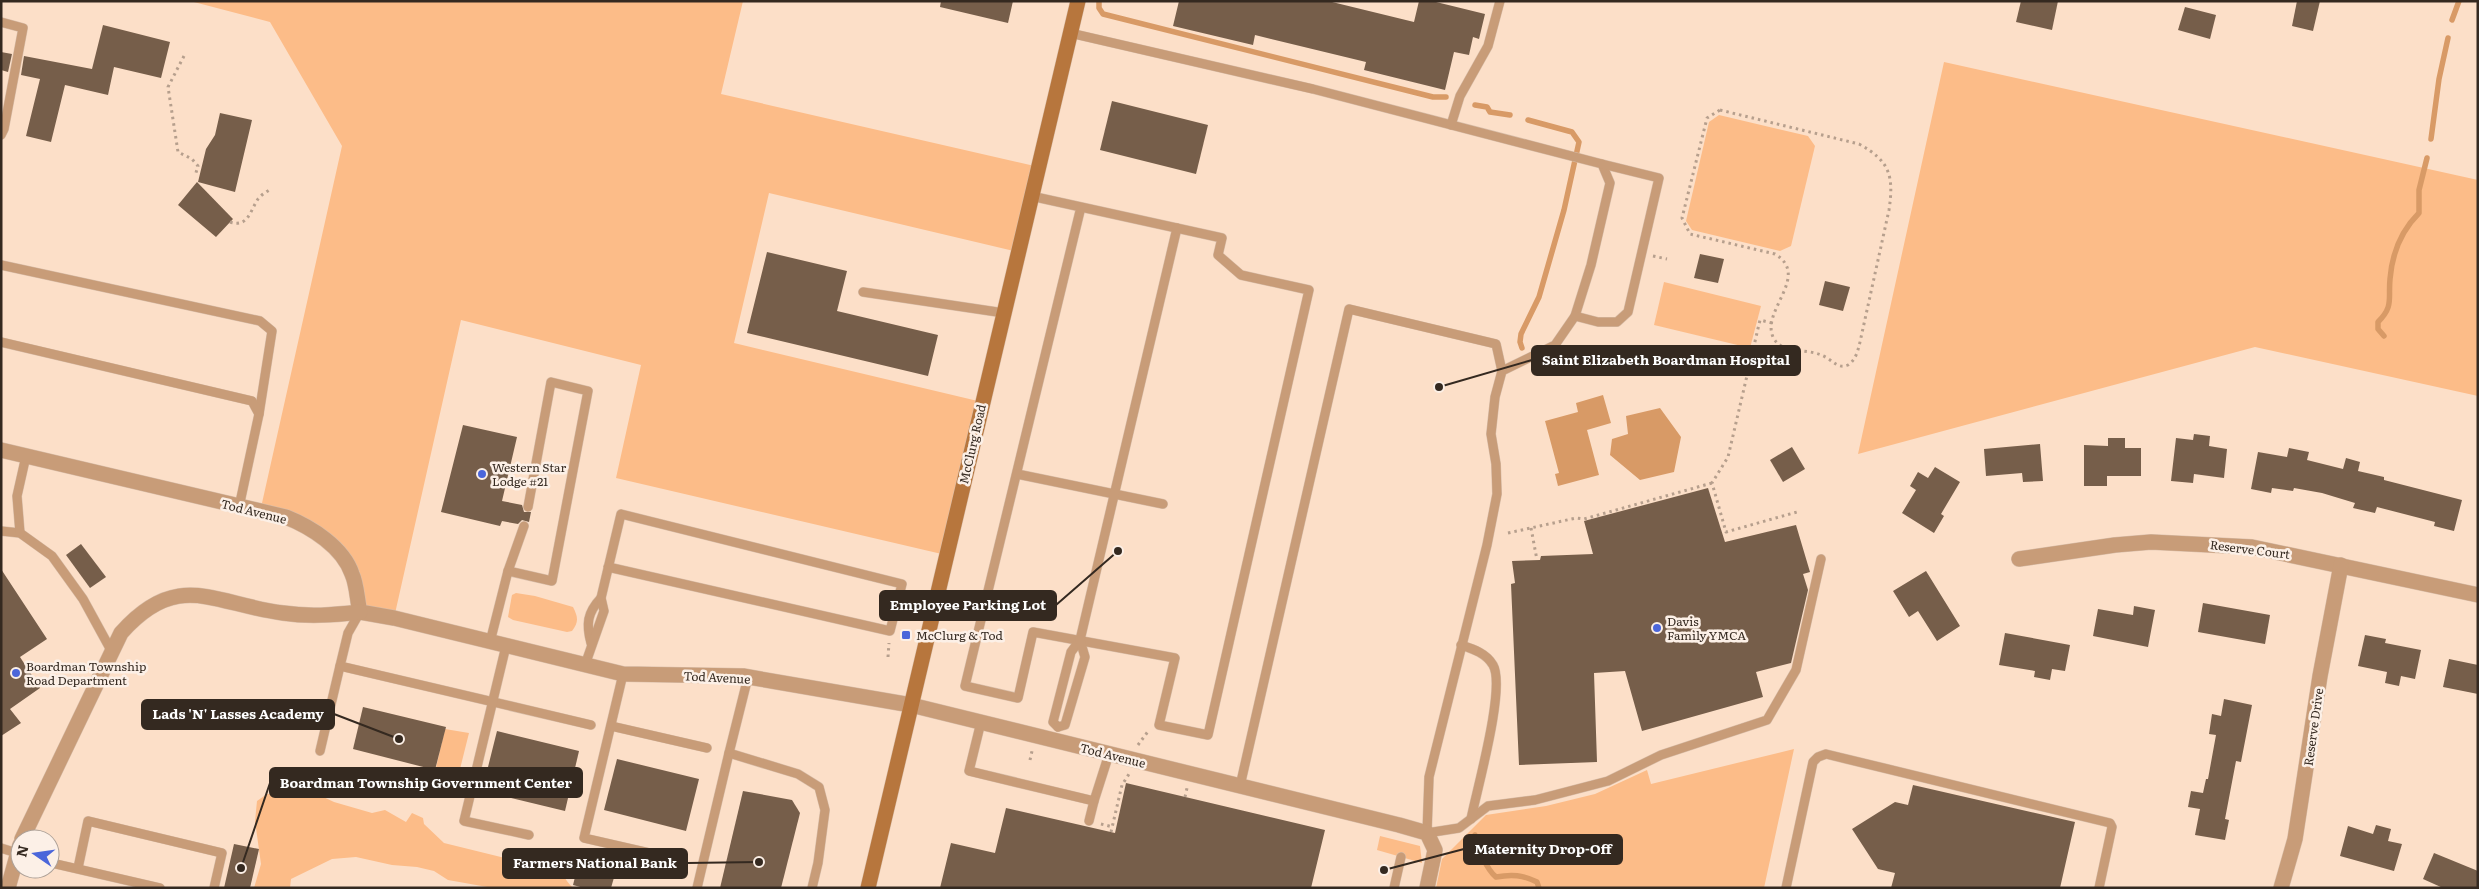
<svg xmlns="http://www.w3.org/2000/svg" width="2479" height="889" font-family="Literata,serif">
  <rect width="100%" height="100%" fill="#fcdfc8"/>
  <g fill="#fcbc88">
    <path d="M 190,1 L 743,1 L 721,94 L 1039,167 L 1018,252 L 769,193 L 734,343 L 982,402 L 946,555 L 616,478 L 641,365 L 461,320 L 394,618 L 360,612 L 352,574 L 327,542 L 260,512 L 342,146 L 270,22 Z"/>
    <path d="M 1944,62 L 2478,180 L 2478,396 L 2255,347 L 1858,454 Z"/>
    <path d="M 1719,115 L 1808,136 L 1815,146 L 1791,246 L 1780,251 L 1692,230 L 1686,221 L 1709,122 Z"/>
    <path d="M 1664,282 L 1761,306 L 1750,348 L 1654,325 Z"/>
    <path d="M 516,593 L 535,596 L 573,607 C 578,617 579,622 572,631 L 567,632 L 513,620 L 508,617 L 512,595 Z"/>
    <path d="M 445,729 L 469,733 L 459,773 L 436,768 Z"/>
    <path d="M 1794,749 L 1764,888 L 1436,888 L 1442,859 L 1486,815 L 1546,806 L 1595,794 L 1647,770 L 1651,784 Z"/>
    <path d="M 290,793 L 317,794 L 334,802 L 372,813 L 385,810 L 406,822 L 412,813 L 423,818 L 424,824 L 444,843 L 509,859 C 521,869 537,861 551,866 C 562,871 565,880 573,888 L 493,888 L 448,880 L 434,871 L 417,867 L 392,865 L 356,857 L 332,859 L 291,879 L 290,888 L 254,888 L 261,864 L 255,821 L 257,801 L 267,794 Z"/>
    <path d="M 1380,836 L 1420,846 L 1422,863 L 1377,850 Z"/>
  </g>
  <g fill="#d89a66">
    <path d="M 1603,395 L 1611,423 L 1587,430 L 1599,475 L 1558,486 L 1555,474 L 1559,473 L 1545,421 L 1578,412 L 1576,403 Z"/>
    <path d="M 1660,408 L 1681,437 L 1674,472 L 1640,480 L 1610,455 L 1612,439 L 1628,434 L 1626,416 Z"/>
  </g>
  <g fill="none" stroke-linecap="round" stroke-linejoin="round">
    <g stroke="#d89a66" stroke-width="5.5">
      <path d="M 1099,1 L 1099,8 L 1103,14 L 1433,97 L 1446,97"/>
      <path d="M 2452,20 L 2459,1"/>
      <path d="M 1475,105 L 1487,107 L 1490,112 L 1510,115"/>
      <path d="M 2431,139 L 2439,79 L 2448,38"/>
      <path d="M 2384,336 L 2378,329 L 2378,322 C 2394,306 2388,299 2390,279 C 2392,254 2401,231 2419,213 L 2419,190 L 2427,158"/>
      <path d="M 1522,348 L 1520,342 L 1521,334 L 1539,297 L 1564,210 L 1579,142 L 1572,132 L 1528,120"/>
      <path d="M 1475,835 C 1477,847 1487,870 1496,877 C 1512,874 1523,875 1537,882 L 1539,888"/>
    </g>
  </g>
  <g fill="#765e4a">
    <path d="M 941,1 L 1013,1 L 1008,23 L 940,7 Z"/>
    <path d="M 1179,1 L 1328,1 L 1414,22 L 1419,1 L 1432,1 L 1485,14 L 1479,39 L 1473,37 L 1469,55 L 1454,52 L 1445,90 L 1364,70 L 1366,62 L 1255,35 L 1253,45 L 1173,26 Z"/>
    <path d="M 2021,1 L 2058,1 L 2052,30 L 2016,22 Z"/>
    <path d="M 2297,1 L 2320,1 L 2313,31 L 2292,26 Z"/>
    <path d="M 2185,7 L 2216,15 L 2210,39 L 2178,30 Z"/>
    <path d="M 103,25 L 170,42 L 161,78 L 114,67 L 108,95 L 65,85 L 51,142 L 26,136 L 40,79 L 21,75 L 24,56 L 92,69 Z"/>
    <path d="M 1,52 L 12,54 L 8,72 L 1,70 Z"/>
    <path d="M 1112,101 L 1208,125 L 1196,174 L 1100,150 Z"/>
    <path d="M 220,113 L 252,120 L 235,192 L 198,182 L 206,149 L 215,135 Z"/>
    <path d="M 197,182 L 233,219 L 216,237 L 178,205 Z"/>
    <path d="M 767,252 L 847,271 L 837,311 L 938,335 L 928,376 L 747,333 Z"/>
    <path d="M 1700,254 L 1724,259 L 1718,283 L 1694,278 Z"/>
    <path d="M 1825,281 L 1850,287 L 1843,311 L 1819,305 Z"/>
    <path d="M 463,425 L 517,437 L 502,501 L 522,505 L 524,512 L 531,512 L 529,522 L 522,520 L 518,524 L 502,521 L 500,526 L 441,512 Z"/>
    <path d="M 2194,434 L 2210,436 L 2209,446 L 2227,449 L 2224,478 L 2194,474 L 2193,483 L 2171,481 L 2176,438 L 2193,440 Z"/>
    <path d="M 2108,438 L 2125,438 L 2125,448 L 2141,448 L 2141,476 L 2107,476 L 2107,486 L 2084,486 L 2084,445 L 2108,446 Z"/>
    <path d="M 2040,444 L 2043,481 L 2023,482 L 2022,473 L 1986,476 L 1984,449 Z"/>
    <path d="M 1792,447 L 1805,469 L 1783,482 L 1770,460 Z"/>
    <path d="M 2289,448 L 2309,452 L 2307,460 L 2343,469 L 2346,458 L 2360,462 L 2358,471 L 2384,477 L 2384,480 L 2462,500 L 2454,531 L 2434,526 L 2435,522 L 2377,507 L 2375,513 L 2353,508 L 2355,503 L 2322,493 L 2294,488 L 2293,491 L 2272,488 L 2271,493 L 2251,489 L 2258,452 L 2287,457 Z"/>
    <path d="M 1935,467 L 1960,482 L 1941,514 L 1944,516 L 1934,533 L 1902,513 L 1916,490 L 1910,486 L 1918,472 L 1928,478 Z"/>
    <path d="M 1708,488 L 1725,542 L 1796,525 L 1810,572 L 1803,574 L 1808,590 L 1791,663 L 1756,672 L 1763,697 L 1642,731 L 1625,671 L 1594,673 L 1597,762 L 1519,765 L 1511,584 L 1515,583 L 1512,561 L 1540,560 L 1541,556 L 1593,554 L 1584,521 Z"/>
    <path d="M 81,544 L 106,577 L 90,588 L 66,555 Z"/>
    <path d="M 1,569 L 47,639 L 20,657 L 40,688 L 10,709 L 21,723 L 1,736 Z"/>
    <path d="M 1926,571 L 1960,626 L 1937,641 L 1918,611 L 1909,617 L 1893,591 Z"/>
    <path d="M 2203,603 L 2270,615 L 2265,644 L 2198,632 Z"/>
    <path d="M 2134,606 L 2155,610 L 2148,647 L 2093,636 L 2098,609 L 2133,615 Z"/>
    <path d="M 2005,633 L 2070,645 L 2065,671 L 2052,669 L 2050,680 L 2034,677 L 2035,671 L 1999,665 Z"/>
    <path d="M 2365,635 L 2386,639 L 2385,643 L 2421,650 L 2415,679 L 2401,676 L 2399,686 L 2385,683 L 2387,672 L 2358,666 Z"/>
    <path d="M 2449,659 L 2478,665 L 2478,694 L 2443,687 Z"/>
    <path d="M 2224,699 L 2252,705 L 2241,762 L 2236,761 L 2225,819 L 2229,820 L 2225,840 L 2195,835 L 2200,809 L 2188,807 L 2191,791 L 2203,793 L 2206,779 L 2208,779 L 2216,735 L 2209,734 L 2212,714 L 2221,716 Z"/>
    <path d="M 363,707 L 446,727 L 435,770 L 353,749 Z"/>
    <path d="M 497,731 L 579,751 L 565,811 L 482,791 Z"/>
    <path d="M 617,759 L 699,779 L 686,831 L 604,810 Z"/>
    <path d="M 1126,783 L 1325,830 L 1311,888 L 940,888 L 951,843 L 995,853 L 1006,808 L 1115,833 Z"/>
    <path d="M 1913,785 L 2075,822 L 2060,888 L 1891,888 L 1895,873 L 1878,869 L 1852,829 L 1895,802 L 1908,805 Z"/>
    <path d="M 743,791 L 792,800 L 800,813 L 781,888 L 720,888 Z"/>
    <path d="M 2376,825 L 2391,829 L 2388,841 L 2402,844 L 2394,871 L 2340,856 L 2348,826 L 2373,834 Z"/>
    <path d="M 234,844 L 259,849 L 250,888 L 224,888 Z"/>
    <path d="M 2434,853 L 2478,871 L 2478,888 L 2443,888 L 2423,879 Z"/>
    <path d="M 578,865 L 615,874 L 611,888 L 584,888 L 573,885 Z"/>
  </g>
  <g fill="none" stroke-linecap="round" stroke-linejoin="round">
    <g stroke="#d8beaa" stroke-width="10">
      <g id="lane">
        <path d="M 1,22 L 23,28 L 4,129 L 1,135"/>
        <path d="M 1070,33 L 1313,89 L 1602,164 L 1610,183 L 1591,265 L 1575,316 L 1555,345 L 1502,371 L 1495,397 L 1491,434 L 1496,464 L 1497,494 L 1487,545 L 1429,777 L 1427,833 L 1459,828 L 1488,806 L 1535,800 L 1608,781 L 1661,755 L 1767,720 L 1796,670 L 1821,559"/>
        <path d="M 1451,125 L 1460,96 L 1488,46 L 1500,1"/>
        <path d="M 1031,196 L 1222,238 L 1218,255 L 1241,275 L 1309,290 L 1208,735 L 1159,725 L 1175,658 L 1033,632 L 1018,698 L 965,686 L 1081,207"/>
        <path d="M 1,265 L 260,321 L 272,331 L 259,414"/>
        <path d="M 863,292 L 1004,313"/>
        <path d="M 1575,316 L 1598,322 L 1617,322 L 1628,312 L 1659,178 L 1602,164"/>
        <path d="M 1,342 L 252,401 L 259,414 L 239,507"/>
        <path d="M 1017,474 L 1163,504"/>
        <path d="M 1,531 L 20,533 L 52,556 L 83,599 L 112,652"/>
        <path d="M 20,533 L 17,496 L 26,456"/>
        <path d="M 508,571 L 524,526"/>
        <path d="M 360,612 L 348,633 L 340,666 L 591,725"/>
        <path d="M 490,642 L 508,571 L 552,581 L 588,391 L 551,382 L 528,507"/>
        <path d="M 591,643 C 586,624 587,613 601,598"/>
        <path d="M 1461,645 C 1473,649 1486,653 1493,665 C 1506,687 1477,789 1471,819"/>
        <path d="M 506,646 L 464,821 L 529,835"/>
        <path d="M 585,665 L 604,611 L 601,598 L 621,514 L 902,584 L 890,631 L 608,567"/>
        <path d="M 623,674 L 584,838 L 654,854"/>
        <path d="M 748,677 L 729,753 L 798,774 L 819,787 L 825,810 L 818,863 L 812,888"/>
        <path d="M 981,722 L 969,771 L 1094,801 L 1109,754"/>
        <path d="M 611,726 L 707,748"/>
        <path d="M 1058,727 L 1053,722 L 1071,652 L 1080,640 L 1177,228"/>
        <path d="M 1058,727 L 1065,725 L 1085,657 L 1080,640"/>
        <path d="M 320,751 L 340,666"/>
        <path d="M 1240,786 L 1349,309 L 1496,344 L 1502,371"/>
        <path d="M 1089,821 L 1094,801"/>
        <path d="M 1,848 L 20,854"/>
        <path d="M 50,858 L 56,864 L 160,888"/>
        <path d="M 78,868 L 88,821 L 222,853 L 214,888"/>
        <path d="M 697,888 L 729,753"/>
        <path d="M 1394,888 L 1401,857"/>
        <path d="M 1786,888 L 1813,762 L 1818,757 L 1826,754 L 2110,823 L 2112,827 L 2099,888"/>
      </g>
    </g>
    <g stroke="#d8beaa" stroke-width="16">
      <g id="street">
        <path d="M 1,450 L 286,517 C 311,527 343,547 352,574 C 357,585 357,600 360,612 L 394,618 L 623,674 L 743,676 L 911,705 L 1399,825 L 1427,833 L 1435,850 L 1427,888"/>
        <path d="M 2019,559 L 2115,545 L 2151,542 L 2252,547 L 2478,595"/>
        <path d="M 22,839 L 121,633 C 178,569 213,604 283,613 C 309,617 333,615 360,612"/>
        <path d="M 8,888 L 20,845"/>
        <path d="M 2281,888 L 2295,839 L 2320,676 L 2341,565"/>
      </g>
    </g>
    <g stroke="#d8beaa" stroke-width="16">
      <path id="secondary" d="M 868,888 L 1078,1"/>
    </g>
    <g stroke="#b69f8d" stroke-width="3" stroke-dasharray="2.5 4" stroke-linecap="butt">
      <path d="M 184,56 L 168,87 L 178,152 L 192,159 L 198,166 L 195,176"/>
      <path d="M 1720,110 L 1859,144 C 1890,161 1894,176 1889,210 L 1860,342 C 1858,350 1856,360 1848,365 C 1839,369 1834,362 1827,358 C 1808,346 1782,356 1773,337 C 1761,310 1811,276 1775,254 L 1690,234 L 1682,218 L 1707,118 Z"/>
      <path d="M 230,222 C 248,228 250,211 258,199 C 261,195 266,192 271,189"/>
      <path d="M 1653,256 L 1667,259"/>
      <path d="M 1772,323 L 1760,320 L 1728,457 L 1712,483 L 1726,532 L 1797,512"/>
      <path d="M 1531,528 L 1537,560"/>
      <path d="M 1508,533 L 1576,518 L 1584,519 L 1712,483"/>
      <path d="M 888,657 L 889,643"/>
      <path d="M 1138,745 L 1149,730"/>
      <path d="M 1030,760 L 1032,751"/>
      <path d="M 1185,797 L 1187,788"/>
      <path d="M 1101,824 L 1113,827"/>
      <path d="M 1111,832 L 1122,785 L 1129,774"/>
    </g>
    <use href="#lane" stroke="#c89c78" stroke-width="9"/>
    <use href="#street" stroke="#c89c78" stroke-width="15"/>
    <use href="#secondary" stroke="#b7763d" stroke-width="15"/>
  </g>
  <g fill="#4b66da" stroke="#fcf0e7" stroke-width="2">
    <circle cx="482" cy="474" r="5"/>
    <circle cx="1657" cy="628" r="5"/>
    <rect x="901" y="630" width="10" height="10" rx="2.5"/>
    <circle cx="16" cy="673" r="5"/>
  </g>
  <g text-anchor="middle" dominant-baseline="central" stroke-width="5" stroke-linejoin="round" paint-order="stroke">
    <g font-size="12" fill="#342920" stroke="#fcf0e7">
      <text transform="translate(972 444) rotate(-77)">McClurg Road</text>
      <text transform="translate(254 511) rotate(14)">Tod Avenue</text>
      <text transform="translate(2250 549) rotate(7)">Reserve Court</text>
      <text transform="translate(717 677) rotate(3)">Tod Avenue</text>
      <text transform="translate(2313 727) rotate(-82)">Reserve Drive</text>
      <text transform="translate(1113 755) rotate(14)">Tod Avenue</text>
    </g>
    <g font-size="12" fill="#342920" stroke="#fcf0e7" text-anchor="start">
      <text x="492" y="467">Western Star<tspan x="492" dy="14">Lodge #21</tspan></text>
      <text x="1667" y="621">Davis<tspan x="1667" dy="14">Family YMCA</tspan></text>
      <text x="916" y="635">McClurg &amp; Tod</text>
      <text x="26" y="666">Boardman Township<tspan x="26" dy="14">Road Department</tspan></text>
    </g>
  </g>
  <path fill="none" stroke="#342920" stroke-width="2" d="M1439 387L1532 360M1118 551L1056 605M399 739L334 714M241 868L270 783M1384 870L1464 849M759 862L687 863"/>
  <g fill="#342920" stroke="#fcf0e7" stroke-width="2">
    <circle cx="1439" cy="387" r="5"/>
    <circle cx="1118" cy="551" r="5"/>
    <circle cx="399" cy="739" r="5"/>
    <circle cx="241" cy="868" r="5"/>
    <circle cx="1384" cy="870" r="5"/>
    <circle cx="759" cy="862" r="5"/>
  </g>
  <g fill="#342920" stroke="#342920" stroke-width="2">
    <rect x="1532" y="346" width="268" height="29" rx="5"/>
    <rect x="880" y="591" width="176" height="29" rx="5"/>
    <rect x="142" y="700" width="192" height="29" rx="5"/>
    <rect x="270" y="768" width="312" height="29" rx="5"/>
    <rect x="1464" y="835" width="158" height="29" rx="5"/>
    <rect x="503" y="849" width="184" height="29" rx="5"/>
  </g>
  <g font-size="14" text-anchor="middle" font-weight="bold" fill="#fff">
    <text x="1666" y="365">Saint Elizabeth Boardman Hospital</text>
    <text x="968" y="610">Employee Parking Lot</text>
    <text x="238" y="719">Lads 'N' Lasses Academy</text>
    <text x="426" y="788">Boardman Township Government Center</text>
    <text x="1543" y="854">Maternity Drop-Off</text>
    <text x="595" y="868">Farmers National Bank</text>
  </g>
  <rect width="2479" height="889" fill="none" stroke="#342920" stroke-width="5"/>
  <g transform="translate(35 854) rotate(283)"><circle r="24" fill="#fcf0e7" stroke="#aca097"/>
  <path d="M0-4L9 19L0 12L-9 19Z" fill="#4b66da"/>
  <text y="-8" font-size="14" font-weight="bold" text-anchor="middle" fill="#342920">N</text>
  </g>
</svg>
